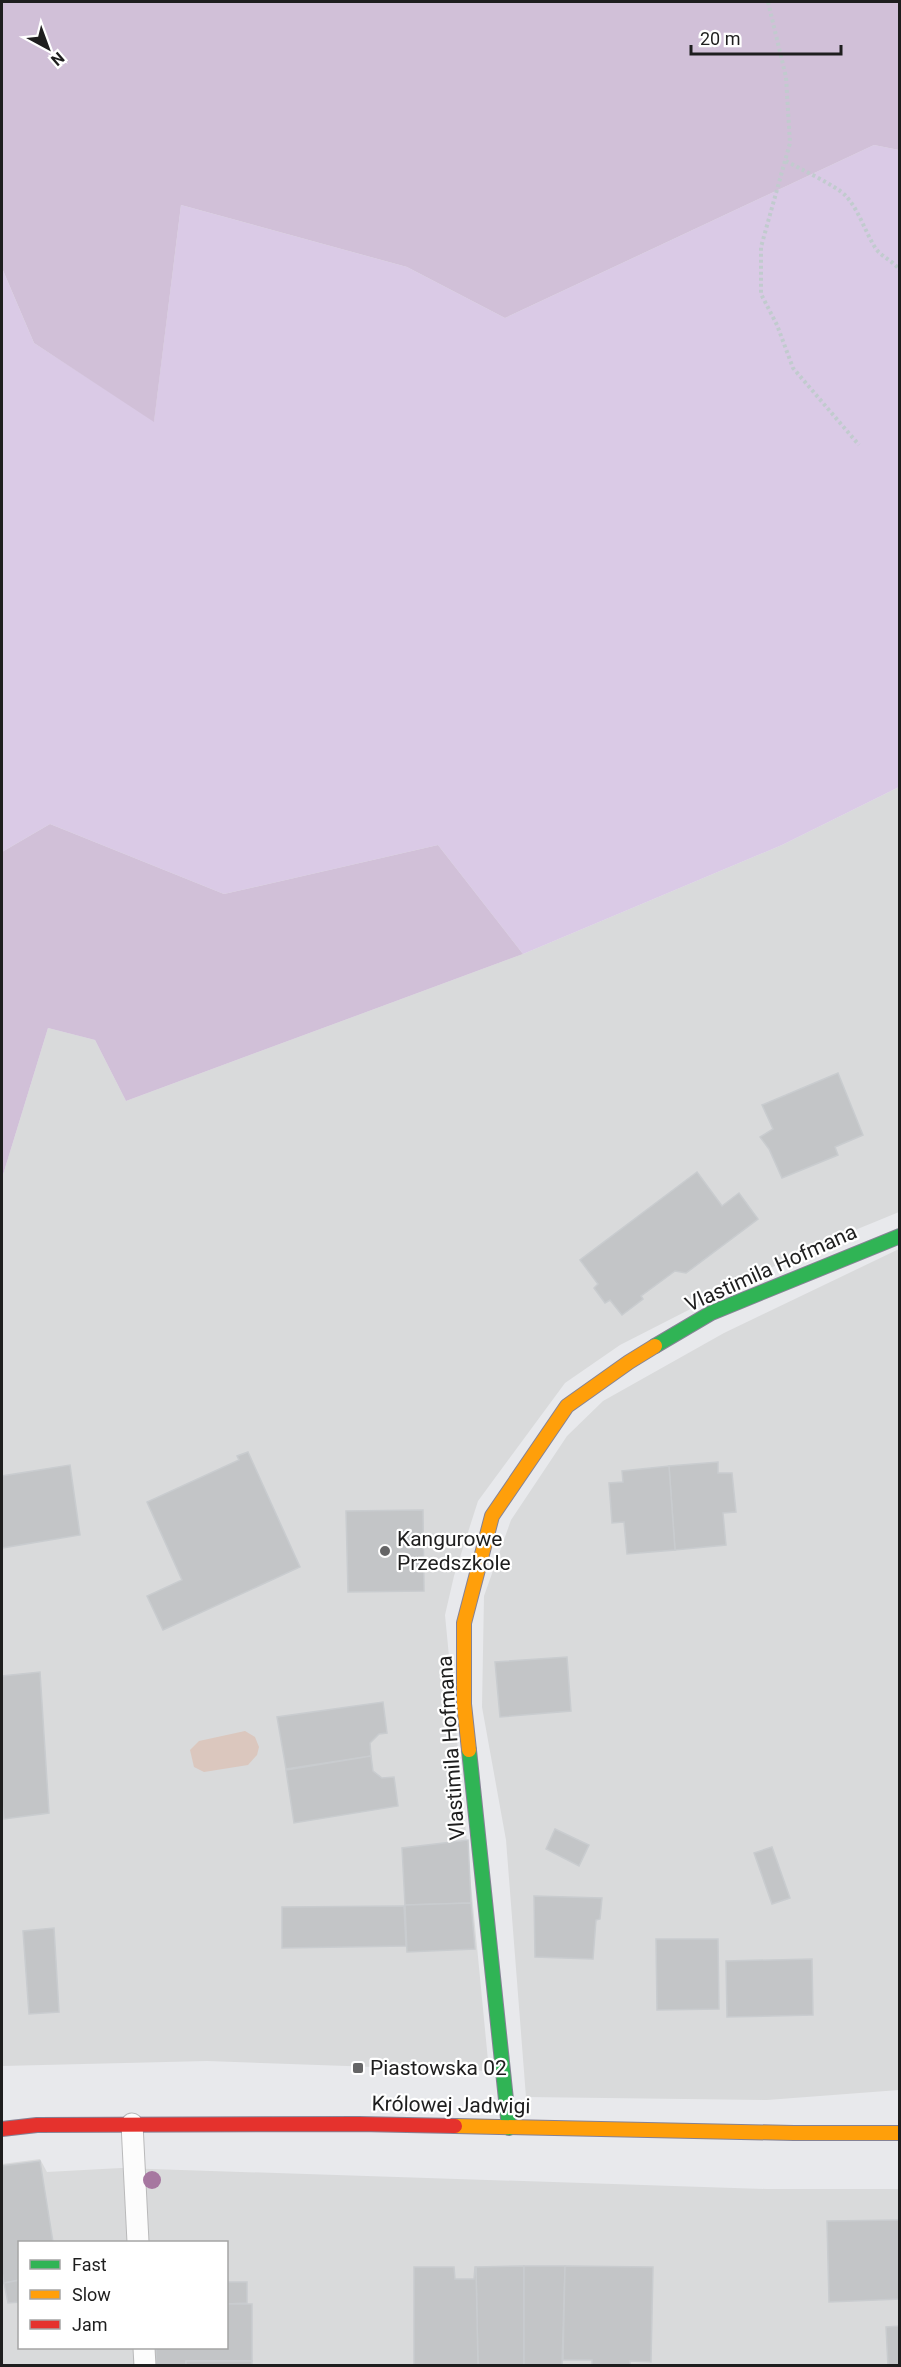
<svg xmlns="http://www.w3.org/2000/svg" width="901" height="2367" font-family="Roboto,sans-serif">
  <rect width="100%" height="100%" fill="#e8e9ec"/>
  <g fill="#d9dadb" fill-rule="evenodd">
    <path d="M 899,787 L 899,1212 L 804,1251 L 620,1345 L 565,1383 L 478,1501 L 454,1576 L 445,1615 L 489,2071 L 207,2061 L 2,2066 L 2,1178 L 48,1028 L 95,1040 L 126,1101 L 523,954 L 782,845 Z"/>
    <path d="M 899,1249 L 899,2090 L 767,2100 L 526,2097 L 506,1840 L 482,1707 L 484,1596 L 511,1520 L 567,1436 L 603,1401 L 724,1333 Z"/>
    <path d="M 40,2159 L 47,2172 L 121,2168 L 766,2189 L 899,2189 L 899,2365 L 2,2365 L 2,2164 ZM 20,2242 L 226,2242 L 226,2348 L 20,2348 Z"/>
  </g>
  <path fill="#dacae6" d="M 874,145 L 899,150 L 899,787 L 782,845 L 523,954 L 438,845 L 224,894 L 50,824 L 2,852 L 2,268 L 34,343 L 154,421 L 181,205 L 407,267 L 505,318 Z"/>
  <g fill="#d1c0d8">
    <path d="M 2,2 L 899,2 L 899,150 L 874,145 L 505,318 L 407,267 L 181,205 L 154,422 L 34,343 L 2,268 Z"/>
    <path d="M 50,824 L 224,894 L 438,845 L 523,954 L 126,1101 L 95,1040 L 48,1028 L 2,1178 L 2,852 Z"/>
  </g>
  <path fill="#dbc7be" d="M 245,1731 L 255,1737 L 259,1747 L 257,1755 L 248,1765 L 204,1772 L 194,1767 L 190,1750 L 199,1741 Z"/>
  <g fill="#c3c5c7" stroke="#c9cccf" stroke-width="1.5">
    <path d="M 838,1073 L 863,1135 L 835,1147 L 838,1155 L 782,1178 L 769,1149 L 760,1137 L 773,1129 L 762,1105 Z"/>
    <path d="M 697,1172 L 722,1206 L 739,1193 L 758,1219 L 686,1273 L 675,1271 L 641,1296 L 643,1299 L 622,1315 L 610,1300 L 605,1303 L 594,1288 L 598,1284 L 580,1260 Z"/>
    <path d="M 248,1452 L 300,1567 L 163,1630 L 147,1596 L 182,1580 L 147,1502 L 239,1460 L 237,1456 Z"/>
    <path d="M 718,1462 L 718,1473 L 732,1473 L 736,1512 L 723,1513 L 726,1545 L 675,1550 L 669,1466 Z"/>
    <path d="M 70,1465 L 80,1535 L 2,1548 L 2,1476 Z"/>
    <path d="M 669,1466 L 675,1550 L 627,1554 L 624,1522 L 612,1523 L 609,1483 L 623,1482 L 622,1471 Z"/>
    <path d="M 423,1510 L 424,1591 L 348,1592 L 346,1511 Z"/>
    <path d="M 567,1657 L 571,1711 L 500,1717 L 495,1662 Z"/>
    <path d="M 40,1672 L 49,1813 L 4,1819 L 2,1802 L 2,1676 Z"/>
    <path d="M 383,1702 L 387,1733 L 379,1734 L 370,1743 L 371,1756 L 286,1769 L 277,1717 Z"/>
    <path d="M 371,1756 L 373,1771 L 382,1778 L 394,1777 L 398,1806 L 294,1823 L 286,1770 Z"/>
    <path d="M 555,1829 L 589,1845 L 579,1866 L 546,1849 Z"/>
    <path d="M 468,1840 L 471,1903 L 405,1905 L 402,1848 Z"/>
    <path d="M 772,1847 L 790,1898 L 772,1904 L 754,1853 Z"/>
    <path d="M 534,1896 L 602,1898 L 600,1919 L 596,1920 L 593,1959 L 535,1957 Z"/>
    <path d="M 471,1903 L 475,1949 L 407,1952 L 405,1905 Z"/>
    <path d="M 404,1906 L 406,1946 L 282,1948 L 282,1907 Z"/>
    <path d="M 54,1928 L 59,2012 L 29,2014 L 23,1931 Z"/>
    <path d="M 656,1939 L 718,1939 L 719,2009 L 657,2010 Z"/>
    <path d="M 812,1959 L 813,2015 L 727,2017 L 726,1961 Z"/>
    <path d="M 40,2161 L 53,2242 L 20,2242 L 20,2280 L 4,2283 L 2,2272 L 2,2166 Z"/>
    <path d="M 900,2220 L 900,2299 L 829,2302 L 827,2221 Z"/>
    <path d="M 524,2266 L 524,2366 L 478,2366 L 476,2267 Z"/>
    <path d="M 524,2266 L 565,2266 L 562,2366 L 524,2366 Z"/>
    <path d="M 565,2266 L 653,2267 L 651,2362 L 630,2361 L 630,2366 L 592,2366 L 592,2360 L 563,2360 Z"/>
    <path d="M 414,2267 L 454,2267 L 455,2279 L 474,2279 L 475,2267 L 476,2267 L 478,2366 L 414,2366 Z"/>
    <path d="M 20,2280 L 20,2302 L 8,2303 L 4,2283 Z"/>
    <path d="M 226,2282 L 247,2282 L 247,2303 L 226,2304 Z"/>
    <path d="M 226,2304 L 252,2304 L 252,2361 L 186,2361 L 186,2366 L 156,2366 L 156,2348 L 226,2348 Z"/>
    <path d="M 900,2326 L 900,2366 L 888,2366 L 886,2327 Z"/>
    <rect x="186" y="2361" width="66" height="5"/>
  </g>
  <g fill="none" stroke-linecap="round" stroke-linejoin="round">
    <g stroke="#b9b9ba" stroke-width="23">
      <g id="lane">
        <path d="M 132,2124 L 138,2242"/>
        <path d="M 144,2348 L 145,2366"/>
      </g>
    </g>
    <g stroke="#858295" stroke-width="16">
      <g id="fast">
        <path d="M 655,1346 L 711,1313 L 900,1236"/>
        <path d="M 469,1750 L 509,2128"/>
      </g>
    </g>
    <g stroke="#858295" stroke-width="16">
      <g id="slow">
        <path d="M 469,1750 L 464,1704 L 464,1623 L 492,1516 L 567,1406 L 629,1362 L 655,1346"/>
        <path d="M 455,2126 L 794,2133 L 900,2133"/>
      </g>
    </g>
    <g stroke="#858295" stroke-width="16">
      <path id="jam" d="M 2,2129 L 37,2125 L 359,2124 L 455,2126"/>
    </g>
    <g stroke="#c1cbce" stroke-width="4" stroke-dasharray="3 3" stroke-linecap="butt">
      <path d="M 768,2 L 786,77 L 790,143 L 761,247 L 761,294 L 777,325 L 793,368 L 859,445"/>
      <path d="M 786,161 C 800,169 837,186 846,196 C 860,212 865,232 876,249 C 883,258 895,262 900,271"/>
    </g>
    <use href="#lane" stroke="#fcfcfc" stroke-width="21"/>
    <use href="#fast" stroke="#30b455" stroke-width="14"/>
    <use href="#slow" stroke="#ff9f0a" stroke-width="14"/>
    <use href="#jam" stroke="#e5322d" stroke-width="14"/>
  </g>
  <circle fill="#a677a0" cx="152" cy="2180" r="9"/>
  <g fill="#656566" stroke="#fff" stroke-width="2">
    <circle cx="385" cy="1551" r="6"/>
    <rect x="352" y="2062" width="12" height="12" rx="3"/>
  </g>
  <g text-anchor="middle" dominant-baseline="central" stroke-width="4.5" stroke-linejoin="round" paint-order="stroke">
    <g font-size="21" fill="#1e1e1e" stroke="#fff">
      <text transform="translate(771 1268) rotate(-24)">Vlastimila Hofmana</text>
      <text transform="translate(451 1748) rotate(-94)">Vlastimila Hofmana</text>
      <text transform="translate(451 2105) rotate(1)">Królowej Jadwigi</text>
    </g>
    <g font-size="21" fill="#1e1e1e" stroke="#fff" text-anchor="start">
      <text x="397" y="1539">Kangurowe<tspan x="397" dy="24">Przedszkole</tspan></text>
      <text x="370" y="2068">Piastowska 02</text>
    </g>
  </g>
  <rect width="901" height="2367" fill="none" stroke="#1e1e1e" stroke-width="6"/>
  <rect x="18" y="2241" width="210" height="108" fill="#ffffff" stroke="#a5a5a5" stroke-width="1.5"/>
  <rect x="30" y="2260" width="30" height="9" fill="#30b455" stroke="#a5a5a5" stroke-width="1.5"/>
  <text x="72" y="2271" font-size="18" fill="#1e1e1e">Fast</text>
  <rect x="30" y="2290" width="30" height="9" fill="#ff9f0a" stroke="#a5a5a5" stroke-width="1.5"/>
  <text x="72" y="2301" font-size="18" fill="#1e1e1e">Slow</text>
  <rect x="30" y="2320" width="30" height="9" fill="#e5322d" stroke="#a5a5a5" stroke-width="1.5"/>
  <text x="72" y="2331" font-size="18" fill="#1e1e1e">Jam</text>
  <g transform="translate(48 48) rotate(139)" stroke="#ffffff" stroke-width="4.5" paint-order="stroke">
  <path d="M0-4.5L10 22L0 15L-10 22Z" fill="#1e1e1e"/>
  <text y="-9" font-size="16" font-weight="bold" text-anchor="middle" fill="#1e1e1e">N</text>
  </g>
  <path d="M691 45v9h150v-9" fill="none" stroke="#1e1e1e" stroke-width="3"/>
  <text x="700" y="45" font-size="18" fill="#1e1e1e" stroke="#ffffff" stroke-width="4.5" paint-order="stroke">20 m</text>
</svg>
